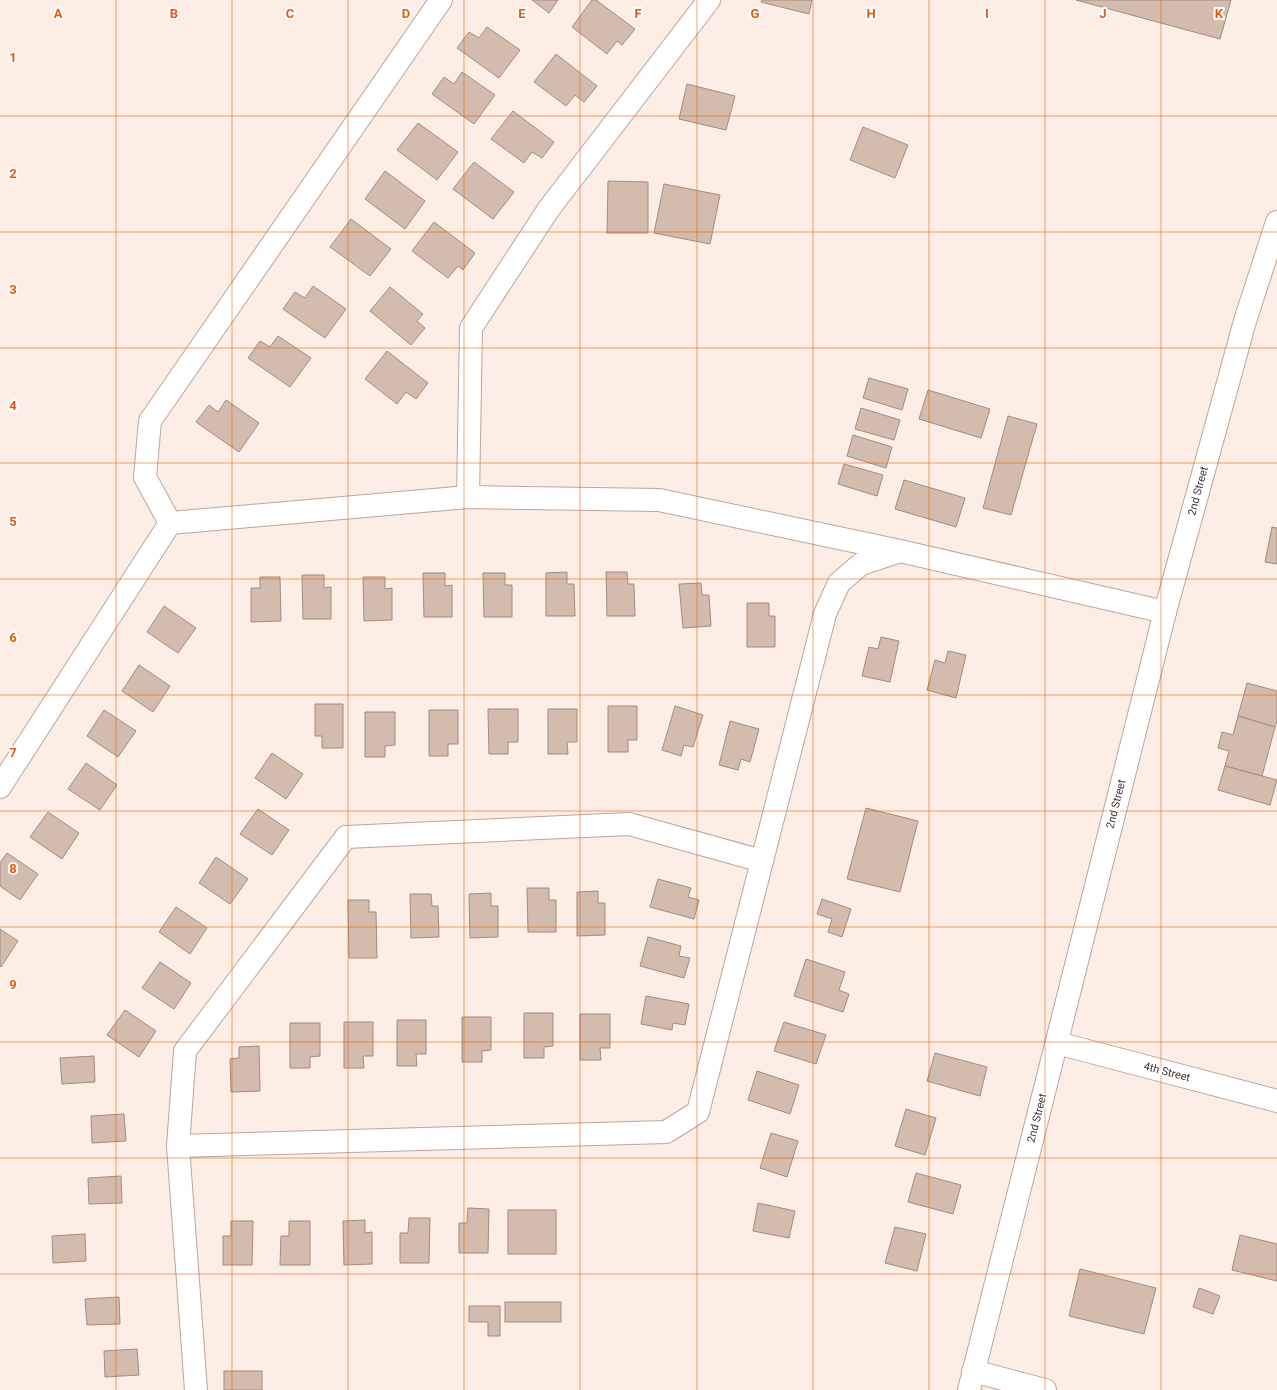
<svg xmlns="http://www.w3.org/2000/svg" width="1277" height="1390" font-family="Roboto,sans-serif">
  <rect width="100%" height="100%" fill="#fcede5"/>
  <g fill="#d3bbae" stroke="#a28c7f">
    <path d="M 532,0 L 558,0 L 549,13 Z"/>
    <path d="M 592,0 L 596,0 L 635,29 L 622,45 L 617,41 L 607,54 L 572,27 Z"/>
    <path d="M 762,0 L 812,0 L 809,14 L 761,2 Z"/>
    <path d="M 1076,0 L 1231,0 L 1220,39 Z"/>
    <path d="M 487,27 L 520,50 L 499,78 L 457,48 L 469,32 L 479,38 Z"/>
    <path d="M 556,54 L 597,86 L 584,102 L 575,95 L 566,106 L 534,82 Z"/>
    <path d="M 462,72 L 495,95 L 474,124 L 432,94 L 444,77 L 454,84 Z"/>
    <path d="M 687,84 L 735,96 L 726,130 L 679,119 Z"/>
    <path d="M 513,111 L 554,142 L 542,158 L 532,152 L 524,163 L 491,139 Z"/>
    <path d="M 418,123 L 458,152 L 437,180 L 397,150 Z"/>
    <path d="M 863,127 L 908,145 L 895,178 L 850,160 Z"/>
    <path d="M 474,162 L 514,192 L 493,219 L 453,189 Z"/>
    <path d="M 385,171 L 425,201 L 405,229 L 365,199 Z"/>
    <path d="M 608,181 L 648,182 L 648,233 L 607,233 Z"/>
    <path d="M 664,184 L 720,195 L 710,244 L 654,233 Z"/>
    <path d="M 351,219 L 391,249 L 370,276 L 330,247 Z"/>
    <path d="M 434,222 L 475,253 L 463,270 L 458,266 L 448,278 L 412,251 Z"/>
    <path d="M 313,286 L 346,309 L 325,338 L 283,309 L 295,292 L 305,298 Z"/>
    <path d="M 390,287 L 423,314 L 417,321 L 425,328 L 411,345 L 370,311 Z"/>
    <path d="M 278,336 L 311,358 L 290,387 L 248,358 L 260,341 L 270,347 Z"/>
    <path d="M 387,351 L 428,383 L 416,399 L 406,392 L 397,404 L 365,379 Z"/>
    <path d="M 869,378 L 908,389 L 902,410 L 863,398 Z"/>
    <path d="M 928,390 L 990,409 L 981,438 L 919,419 Z"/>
    <path d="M 226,400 L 259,423 L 239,452 L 196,422 L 209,405 L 218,412 Z"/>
    <path d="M 861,408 L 900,420 L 894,440 L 855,429 Z"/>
    <path d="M 1008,416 L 1037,424 L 1011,515 L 983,508 Z"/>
    <path d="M 853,435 L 892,447 L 886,468 L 847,456 Z"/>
    <path d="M 844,464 L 883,475 L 877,496 L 838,484 Z"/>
    <path d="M 904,480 L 965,498 L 956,527 L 895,509 Z"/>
    <path d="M 1272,527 L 1277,528 L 1277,564 L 1265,562 Z"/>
    <path d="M 567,572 L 567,584 L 574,584 L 575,616 L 546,616 L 546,573 Z"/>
    <path d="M 606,572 L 627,572 L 628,584 L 634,584 L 635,616 L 607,616 Z"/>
    <path d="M 423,573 L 445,573 L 445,586 L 452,585 L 452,617 L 424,617 Z"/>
    <path d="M 483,573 L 505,573 L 505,585 L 512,585 L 512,617 L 484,617 Z"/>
    <path d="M 302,575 L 324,575 L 324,588 L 331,587 L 331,619 L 303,619 Z"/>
    <path d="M 260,577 L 280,577 L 281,621 L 251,622 L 251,588 L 260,588 Z"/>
    <path d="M 363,577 L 385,577 L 385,589 L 392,588 L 392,620 L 364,621 Z"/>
    <path d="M 701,583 L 702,595 L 709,595 L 711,626 L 683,628 L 679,584 Z"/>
    <path d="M 747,603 L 769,603 L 769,616 L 775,616 L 775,647 L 747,647 Z"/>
    <path d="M 164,606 L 196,628 L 178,653 L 147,632 Z"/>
    <path d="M 881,637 L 899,641 L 890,682 L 862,676 L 869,647 L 878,649 Z"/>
    <path d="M 948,651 L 966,655 L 956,698 L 927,690 L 935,660 L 945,663 Z"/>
    <path d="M 139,665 L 170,686 L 153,712 L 122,691 Z"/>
    <path d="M 1247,683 L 1277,691 L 1277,721 L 1275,727 L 1238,716 Z"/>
    <path d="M 315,704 L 343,704 L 343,748 L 322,748 L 322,736 L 315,736 Z"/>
    <path d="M 608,706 L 637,706 L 637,740 L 628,740 L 628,752 L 608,752 Z"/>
    <path d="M 675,706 L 703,715 L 693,747 L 684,745 L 681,756 L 662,750 Z"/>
    <path d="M 488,709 L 518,709 L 518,742 L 508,742 L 508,754 L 489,754 Z"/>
    <path d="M 548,709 L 577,709 L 577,742 L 567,742 L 568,754 L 548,754 Z"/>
    <path d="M 104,710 L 136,731 L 118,757 L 87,736 Z"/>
    <path d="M 429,710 L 458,710 L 458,744 L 448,744 L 448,756 L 429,756 Z"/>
    <path d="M 365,712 L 395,712 L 395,745 L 385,746 L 385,757 L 365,757 Z"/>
    <path d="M 1238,716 L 1275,727 L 1262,776 L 1225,766 L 1229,751 L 1218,748 L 1222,732 L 1233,735 Z"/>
    <path d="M 730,721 L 759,729 L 750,762 L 741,759 L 738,770 L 719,765 Z"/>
    <path d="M 272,753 L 303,774 L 286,799 L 255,778 Z"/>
    <path d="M 86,763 L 117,785 L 100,810 L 68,789 Z"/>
    <path d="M 1225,766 L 1277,780 L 1270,805 L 1218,790 Z"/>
    <path d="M 866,808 L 918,821 L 900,892 L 847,879 Z"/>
    <path d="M 258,809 L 289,830 L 272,855 L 240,834 Z"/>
    <path d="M 48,812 L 79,833 L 62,859 L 30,837 Z"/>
    <path d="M 7,853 L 38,874 L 20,900 L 0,886 L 0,863 Z"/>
    <path d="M 216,857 L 248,879 L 230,904 L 199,883 Z"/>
    <path d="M 658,879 L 691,888 L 688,897 L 699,900 L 694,919 L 650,907 Z"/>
    <path d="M 527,888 L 549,888 L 549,900 L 556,900 L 556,932 L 528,932 Z"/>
    <path d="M 598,891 L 598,903 L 605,903 L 605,935 L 577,936 L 577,892 Z"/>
    <path d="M 491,893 L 491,906 L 498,906 L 498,937 L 470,938 L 469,894 Z"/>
    <path d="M 410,894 L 431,894 L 432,906 L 438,906 L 439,937 L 411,938 Z"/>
    <path d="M 822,899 L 851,909 L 842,937 L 828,932 L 832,919 L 817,914 Z"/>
    <path d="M 348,900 L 369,900 L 369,912 L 376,912 L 377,958 L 349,958 Z"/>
    <path d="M 176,907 L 207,928 L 190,954 L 159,932 Z"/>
    <path d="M 0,929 L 18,941 L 1,967 L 0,966 Z"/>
    <path d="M 648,937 L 681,946 L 679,956 L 690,958 L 684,978 L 640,966 Z"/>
    <path d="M 806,959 L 845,972 L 839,990 L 849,994 L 843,1012 L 794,996 Z"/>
    <path d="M 160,962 L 191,983 L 174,1009 L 142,988 Z"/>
    <path d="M 646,996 L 689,1004 L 685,1025 L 673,1023 L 672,1030 L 641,1024 Z"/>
    <path d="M 125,1010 L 156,1031 L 139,1057 L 107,1035 Z"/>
    <path d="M 524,1013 L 553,1013 L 553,1046 L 544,1047 L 544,1058 L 524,1058 Z"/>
    <path d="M 580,1014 L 610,1014 L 610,1048 L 600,1048 L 601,1060 L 580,1060 Z"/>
    <path d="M 462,1017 L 491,1017 L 491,1050 L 482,1051 L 482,1062 L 462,1062 Z"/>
    <path d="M 397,1020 L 426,1020 L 426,1054 L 416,1054 L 417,1066 L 397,1066 Z"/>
    <path d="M 344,1022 L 373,1022 L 373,1056 L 363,1056 L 364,1068 L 344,1068 Z"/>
    <path d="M 784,1022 L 826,1035 L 816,1064 L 774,1051 Z"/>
    <path d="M 290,1023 L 320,1023 L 320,1056 L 310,1057 L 310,1068 L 290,1068 Z"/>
    <path d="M 259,1046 L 260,1091 L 231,1092 L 230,1059 L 239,1058 L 239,1047 Z"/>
    <path d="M 935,1053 L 987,1067 L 980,1096 L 927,1081 Z"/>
    <path d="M 94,1056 L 95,1082 L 62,1084 L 60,1058 Z"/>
    <path d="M 757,1071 L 799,1085 L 790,1114 L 748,1100 Z"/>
    <path d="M 906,1109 L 936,1118 L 925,1155 L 895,1146 Z"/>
    <path d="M 124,1114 L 126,1141 L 92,1143 L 91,1116 Z"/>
    <path d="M 771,1133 L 798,1141 L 787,1177 L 760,1168 Z"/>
    <path d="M 916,1173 L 961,1185 L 953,1214 L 908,1202 Z"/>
    <path d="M 121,1176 L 122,1203 L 89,1204 L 88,1178 Z"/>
    <path d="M 758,1203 L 795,1211 L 789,1238 L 753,1231 Z"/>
    <path d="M 468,1208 L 489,1209 L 488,1253 L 459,1253 L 459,1223 L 467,1223 Z"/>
    <rect x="508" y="1210" width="48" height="44"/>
    <path d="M 409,1218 L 430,1218 L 429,1263 L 400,1263 L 400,1233 L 408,1233 Z"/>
    <path d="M 365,1220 L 365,1233 L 372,1232 L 372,1264 L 344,1265 L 343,1221 Z"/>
    <path d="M 231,1221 L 253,1221 L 252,1265 L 223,1265 L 223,1236 L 231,1236 Z"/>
    <path d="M 289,1221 L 310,1221 L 310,1265 L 280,1265 L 281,1236 L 289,1236 Z"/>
    <path d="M 895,1227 L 926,1234 L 917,1271 L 885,1263 Z"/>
    <path d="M 85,1234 L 86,1261 L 53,1263 L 52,1236 Z"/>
    <path d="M 1240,1235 L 1277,1244 L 1277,1281 L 1232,1270 Z"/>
    <path d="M 1080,1269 L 1156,1288 L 1144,1334 L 1069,1316 Z"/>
    <path d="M 1199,1288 L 1220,1296 L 1213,1314 L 1193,1307 Z"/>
    <path d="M 119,1297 L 120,1324 L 87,1325 L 85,1299 Z"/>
    <rect x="505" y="1302" width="56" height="20"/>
    <path d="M 469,1306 L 500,1306 L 500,1336 L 488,1336 L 488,1322 L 469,1322 Z"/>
    <path d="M 137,1349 L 139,1375 L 105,1377 L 104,1351 Z"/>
    <rect x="224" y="1371" width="38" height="19"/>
  </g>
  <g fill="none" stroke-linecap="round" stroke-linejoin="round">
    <g stroke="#bda699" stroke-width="24">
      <g id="street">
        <path d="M 468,497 L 471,328 L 548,210 L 709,0"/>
        <path d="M 170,523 L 468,497 L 659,500 L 900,551 L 1165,612"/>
        <path d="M 170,523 L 145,477 L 150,421 L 441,0"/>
        <path d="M 0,787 L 170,523"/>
        <path d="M 1057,1043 L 1277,1101"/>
        <path d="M 178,1146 L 666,1132 L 698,1112 L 825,614 L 839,583 L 861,564 L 900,551"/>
        <path d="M 973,1371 L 1045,1390"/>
        <path d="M 196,1390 L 178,1146 L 185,1051 L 346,837 L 629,824 L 762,861"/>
        <path d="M 969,1390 L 1165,612 L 1245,321 L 1277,222"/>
      </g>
    </g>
    <use href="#street" stroke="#fff" stroke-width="22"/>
  </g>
  <path fill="none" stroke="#e8590c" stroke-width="1" stroke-opacity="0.55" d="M 116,0 L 116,1390M 232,0 L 232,1390M 348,0 L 348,1390M 464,0 L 464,1390M 580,0 L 580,1390M 697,0 L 697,1390M 813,0 L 813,1390M 929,0 L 929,1390M 1045,0 L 1045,1390M 1161,0 L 1161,1390M 0,116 L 1277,116M 0,232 L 1277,232M 0,348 L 1277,348M 0,463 L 1277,463M 0,579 L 1277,579M 0,695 L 1277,695M 0,811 L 1277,811M 0,927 L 1277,927M 0,1042 L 1277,1042M 0,1158 L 1277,1158M 0,1274 L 1277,1274"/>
  <g text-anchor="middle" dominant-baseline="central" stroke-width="4" stroke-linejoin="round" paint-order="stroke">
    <g font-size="11" fill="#3e3530" stroke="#fff">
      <text transform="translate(1198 491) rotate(-75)">2nd Street</text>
      <text transform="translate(1116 804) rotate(-76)">2nd Street</text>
      <text transform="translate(1167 1072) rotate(15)">4th Street</text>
      <text transform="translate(1037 1118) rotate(-76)">2nd Street</text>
    </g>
  </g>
  <g font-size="13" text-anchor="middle" font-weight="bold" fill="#e8590c" stroke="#fff" stroke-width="4" stroke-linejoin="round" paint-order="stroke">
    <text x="58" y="18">A</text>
    <text x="174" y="18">B</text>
    <text x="290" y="18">C</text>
    <text x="406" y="18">D</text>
    <text x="522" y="18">E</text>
    <text x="638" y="18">F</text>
    <text x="755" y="18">G</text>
    <text x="871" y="18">H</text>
    <text x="987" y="18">I</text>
    <text x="1103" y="18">J</text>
    <text x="1219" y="18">K</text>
    <text x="13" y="62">1</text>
    <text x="13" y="178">2</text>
    <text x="13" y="294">3</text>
    <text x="13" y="410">4</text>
    <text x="13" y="526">5</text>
    <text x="13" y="642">6</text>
    <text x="13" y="757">7</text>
    <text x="13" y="873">8</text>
    <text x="13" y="989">9</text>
  </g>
</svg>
